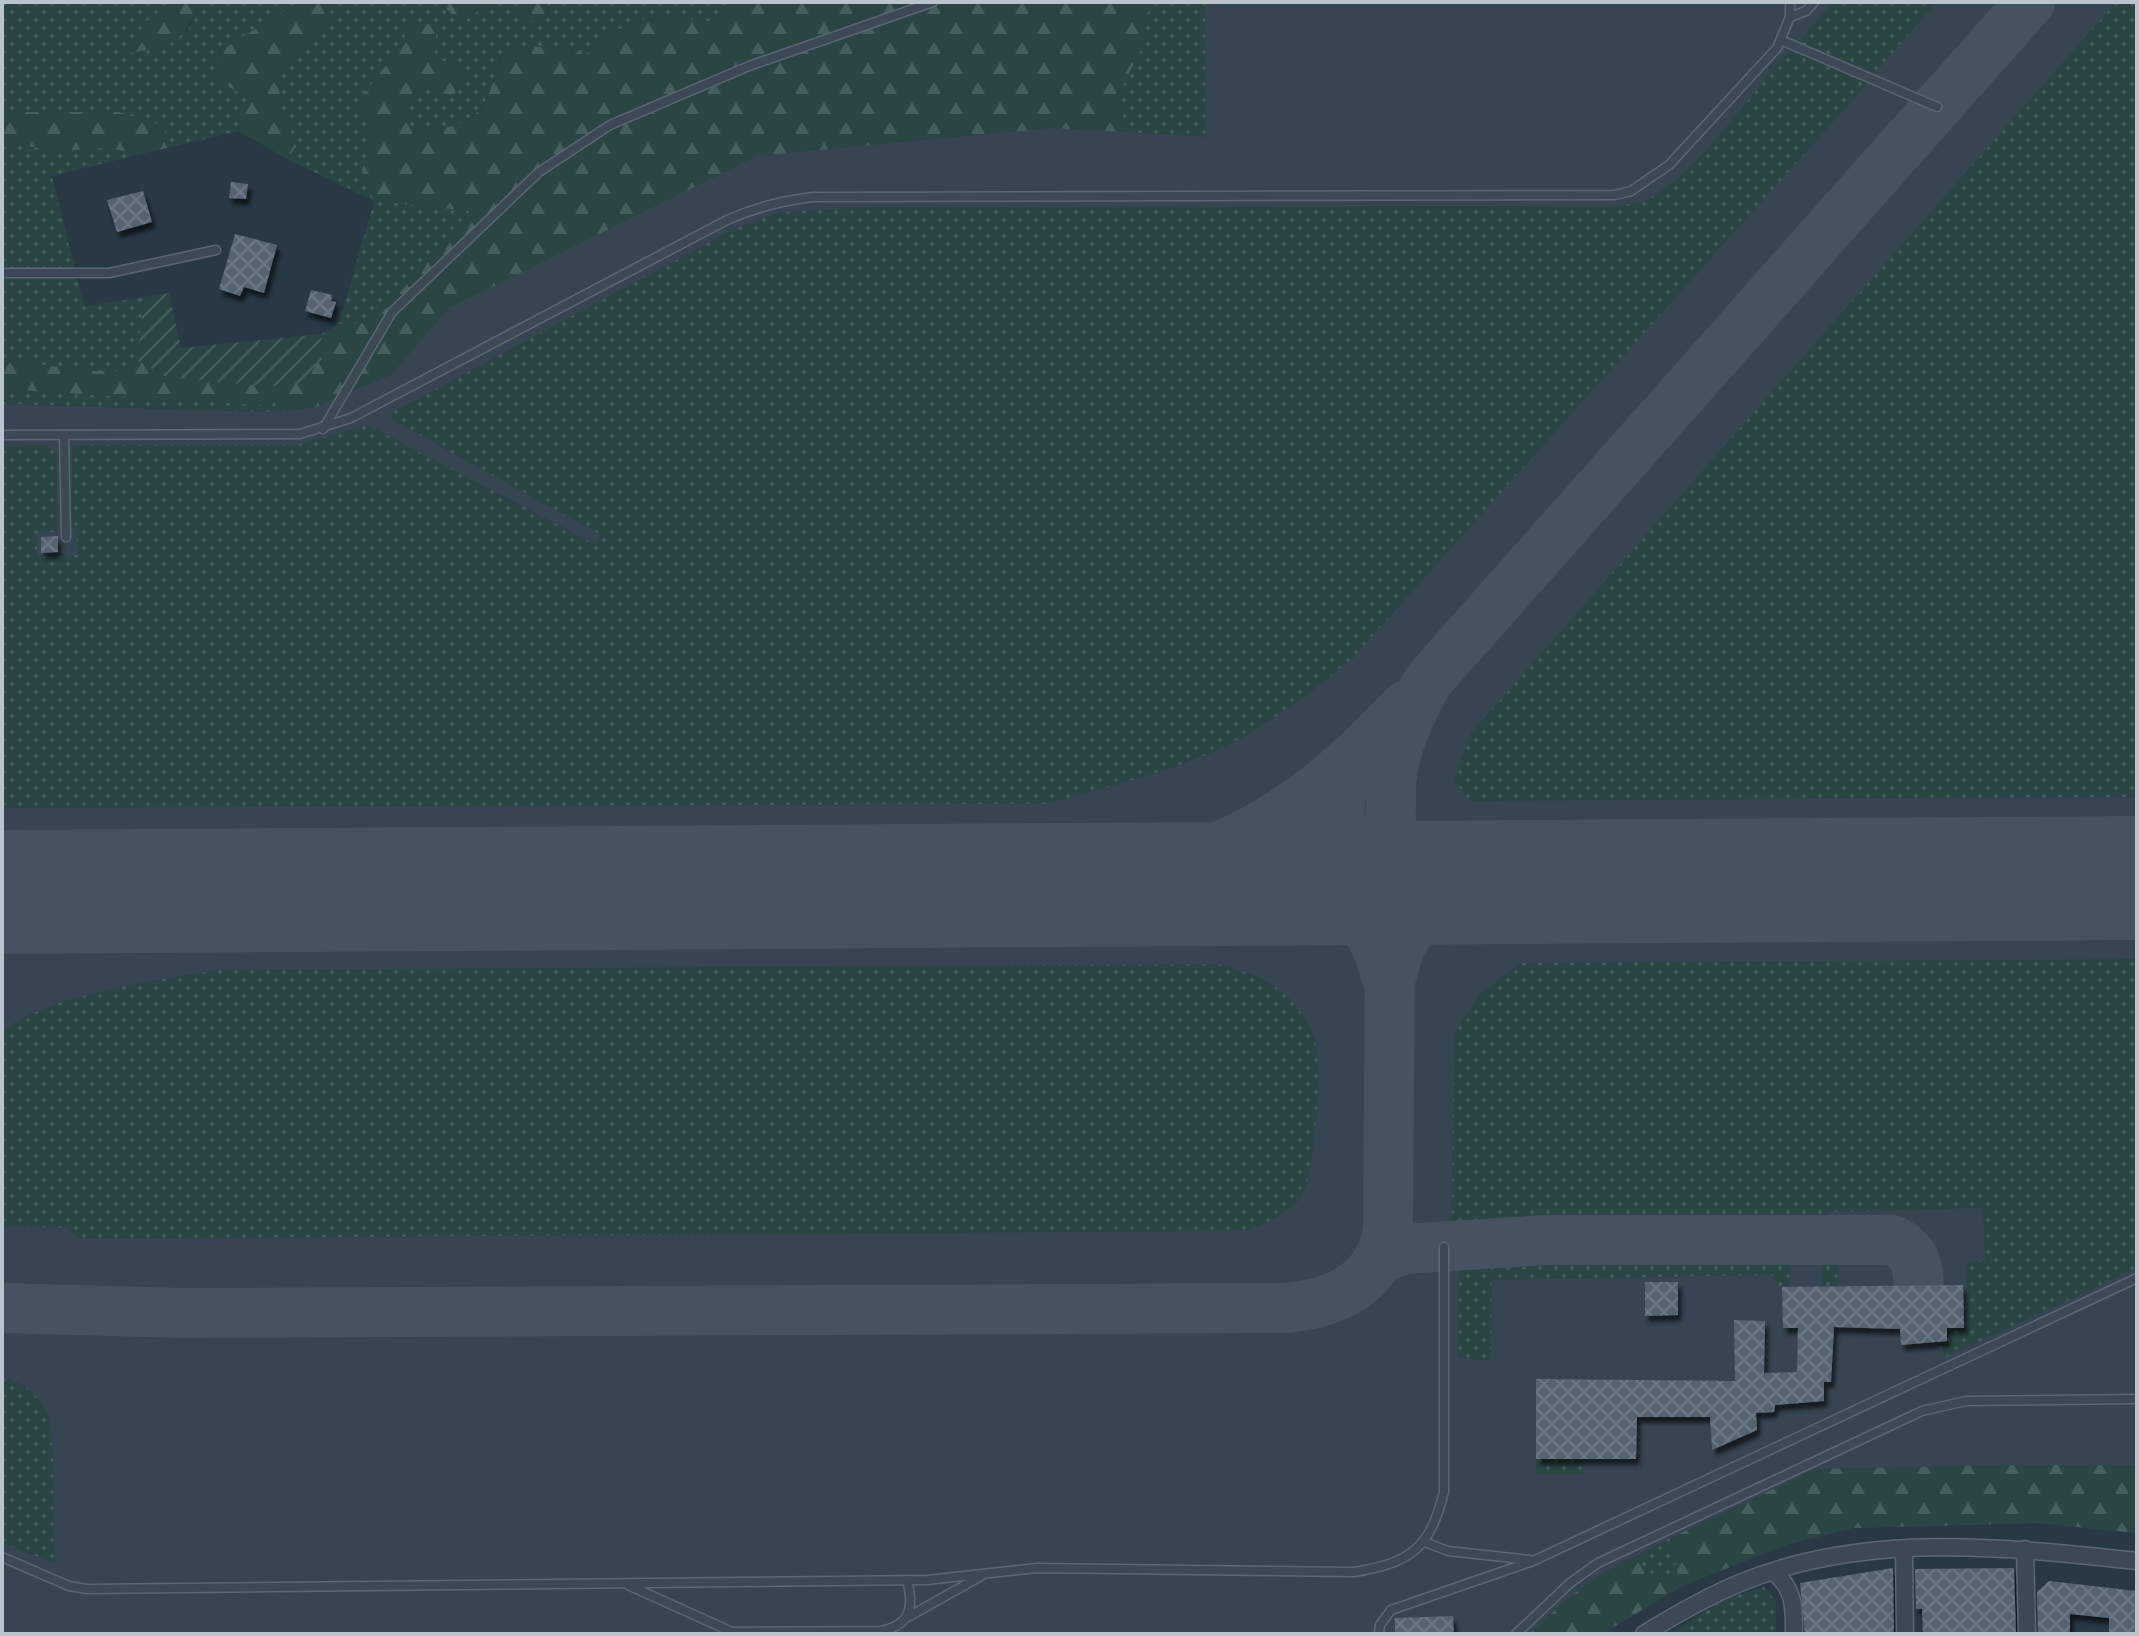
<svg xmlns="http://www.w3.org/2000/svg" width="2139" height="1636" font-family="'Exo 2',sans-serif">
  <defs>
    <pattern id="grass-dots" width="8" height="8" patternUnits="userSpaceOnUse" patternTransform="scale(2)"><rect width="8" height="8" fill="#2a4544"/><path d="M2 2h.1M6 6h.1" fill="none" stroke="#475e5e" stroke-width="1.8" stroke-linecap="round"/></pattern>
    <pattern id="forest-firs" width="22" height="20" patternUnits="userSpaceOnUse" patternTransform="scale(2)"><rect width="22" height="20" fill="#2a4544"/><path d="M5 1l3.5 6h-7zM16 11l3.5 6h-7z" fill="#475e5e"/></pattern>
    <pattern id="garden-furrows" width="10" height="10" patternUnits="userSpaceOnUse" patternTransform="scale(2)"><rect width="10" height="10" fill="#2a4544"/><path d="M-1 1l2-2M0 10L10 0M9 11l2-2" fill="none" stroke="#475e5e"/></pattern>
    <pattern id="building-cross-hatch" width="8" height="8" patternUnits="userSpaceOnUse" patternTransform="scale(2)"><rect width="8" height="8" fill="#546371"/><path d="M0 0l8 8M0 8l8-8" fill="none" stroke="#6a7884"/></pattern>
    <filter id="shadow"><feDropShadow dx="3.5" dy="6" stdDeviation="2" flood-color="#0009"/></filter>
  </defs>
  <rect width="100%" height="100%" fill="#283844"/>
  <path fill="#364551" d="M 910,2 L 2137,2 L 2137,1533 L 2037,1523 L 1853,1528 L 1788,1544 L 1682,1586 L 1602,1634 L 2,1634 L 2,404 L 269,412 Z"/>
  <g fill="url(#grass-dots)">
    <path d="M 2,2 L 172,2 L 144,24 L 187,32 L 201,2 L 298,2 L 219,52 L 247,97 L 239,131 L 167,148 L 164,126 L 6,112 L 2,106 Z"/>
    <path d="M 332,2 L 448,2 L 447,9 L 461,24 L 489,2 L 523,2 L 521,13 L 547,15 L 548,2 L 738,2 L 723,6 L 720,23 C 654,16 640,8 586,54 L 550,48 L 499,59 C 489,115 467,132 410,129 L 409,103 L 429,86 L 434,56 L 411,21 L 402,49 L 354,110 L 367,119 L 372,142 L 441,206 L 471,210 L 374,322 L 339,324 L 374,201 L 287,159 L 296,145 L 282,110 L 277,75 L 325,23 Z"/>
    <path d="M 1151,2 L 1205,2 L 1206,137 L 1126,132 L 1119,93 L 1141,49 Z"/>
    <path d="M 1833,2 L 1937,2 L 1875,73 L 1805,46 L 1799,41 Z"/>
    <path d="M 2116,2 L 2137,2 L 2137,797 L 1469,801 L 1454,780 L 1471,733 Z"/>
    <path d="M 1787,52 L 1803,53 L 1869,82 L 1352,659 C 1311,692 1272,724 1224,747 C 1169,773 1106,787 1047,804 L 2,808 L 2,446 L 47,446 L 57,454 L 57,532 L 37,533 L 37,557 L 77,555 L 77,531 L 71,525 L 72,447 L 78,445 L 294,445 L 368,425 L 595,544 L 601,535 L 394,421 L 391,413 L 732,230 L 779,212 L 873,207 L 1616,206 C 1626,204 1638,204 1646,200 C 1694,177 1752,93 1787,52 Z"/>
    <path d="M 2,143 L 64,151 L 110,147 L 137,155 L 52,176 L 84,306 L 144,297 L 137,360 L 125,371 L 87,371 L 2,359 Z"/>
    <path d="M 2,389 L 313,408 L 269,412 L 2,404 Z"/>
    <path d="M 2137,959 L 2137,1268 L 1946,1357 L 1936,1341 L 1946,1341 L 1947,1328 L 1964,1328 L 1967,1261 L 1985,1261 L 1983,1208 L 1828,1212 L 1816,1229 L 1618,1229 L 1451,1236 L 1454,1035 L 1479,995 L 1520,963 Z"/>
    <path d="M 1217,964 C 1251,972 1279,982 1300,1011 C 1306,1019 1314,1034 1316,1044 C 1323,1072 1315,1170 1302,1195 C 1292,1213 1264,1224 1246,1231 L 77,1239 L 68,1228 L 2,1226 L 2,1031 C 52,993 155,981 216,970 Z"/>
    <path d="M 1625,1248 L 1790,1249 L 1789,1286 L 1776,1286 L 1774,1275 L 1492,1280 L 1491,1361 L 1458,1358 L 1459,1255 Z"/>
    <path d="M 1825,1251 L 1837,1251 L 1838,1286 L 1821,1286 Z"/>
    <path d="M 2,1377 C 21,1382 36,1391 45,1409 C 60,1437 49,1525 56,1564 L 2,1543 Z"/>
    <rect x="1536" y="1459" width="47" height="15"/>
    <path d="M 1670,1538 L 1679,1575 L 1658,1578 L 1644,1569 L 1638,1555 Z"/>
    <path d="M 1764,1587 L 1776,1601 L 1776,1634 L 1670,1634 L 1725,1599 Z"/>
  </g>
  <g fill="url(#forest-firs)">
    <path d="M 172,2 L 201,2 C 181,46 172,45 126,54 L 144,24 Z"/>
    <path d="M 298,2 L 332,2 L 325,23 L 277,75 L 282,110 L 296,146 L 287,159 L 239,131 L 247,97 L 217,80 L 219,52 Z"/>
    <path d="M 448,2 L 488,2 L 461,24 L 447,9 Z"/>
    <path d="M 523,2 L 548,2 L 547,15 L 537,25 L 521,13 Z"/>
    <path d="M 738,2 L 1151,2 L 1141,49 L 1119,93 L 1126,132 L 1053,128 L 757,156 L 449,308 L 391,375 L 313,408 L 2,389 L 2,359 L 87,371 L 125,371 L 137,360 L 166,377 L 196,379 L 321,359 L 321,334 L 339,324 L 374,322 L 471,211 L 374,201 L 362,170 L 372,142 L 367,119 L 354,111 C 373,75 398,60 411,21 L 437,26 L 434,56 L 465,72 L 453,97 L 429,86 L 409,103 L 410,129 C 515,135 480,61 511,50 C 532,42 565,51 586,54 C 640,9 653,16 720,23 L 723,6 Z"/>
    <path d="M 2,106 L 6,112 L 119,112 L 164,126 L 167,148 L 137,155 L 110,147 L 64,151 L 2,143 Z"/>
    <path d="M 2007,1465 L 2137,1465 L 2137,1533 L 2037,1523 L 1853,1528 L 1788,1544 L 1682,1586 L 1602,1634 L 1529,1634 C 1564,1601 1594,1574 1638,1555 L 1644,1569 L 1658,1578 L 1678,1575 L 1670,1538 L 1815,1469 Z"/>
  </g>
  <path fill="url(#garden-furrows)" d="M 169,293 L 181,348 L 321,334 L 322,359 L 299,384 L 265,386 L 166,377 L 137,360 L 144,297 Z"/>
  <g fill="none" stroke-linecap="round" stroke-linejoin="round">
    <g stroke="#44535f" stroke-width="50">
      <path d="M 1353,761 C 1321,820 1351,865 1411,883"/>
      <path d="M 1271,883 C 1336,888 1369,908 1386,976"/>
      <path d="M 1050,885 C 1213,868 1293,825 1405,706"/>
      <path d="M 1393,972 C 1402,920 1445,890 1494,882"/>
      <path d="M 1379,1259 L 1404,1249 L 1546,1240 L 1893,1240 C 1915,1252 1917,1261 1919,1285"/>
      <path d="M 2,1308 L 183,1313 L 1285,1308 C 1334,1304 1381,1284 1388,1229 L 1391,784 C 1395,745 1409,715 1428,681 L 2030,2"/>
    </g>
    <path stroke="#44535f" stroke-width="124" d="M 2,892 L 2137,878"/>
  </g>
  <g fill="url(#building-cross-hatch)" filter="url(#shadow)">
    <path d="M 231,182 L 248,184 L 246,199 L 229,198 Z"/>
    <path d="M 143,191 L 152,222 L 117,232 L 107,200 Z"/>
    <path d="M 235,234 L 277,245 L 264,293 L 244,287 L 240,296 L 219,289 Z"/>
    <path d="M 311,290 L 332,295 L 331,301 L 336,302 L 331,318 L 305,311 Z"/>
    <path d="M 58,536 L 58,552 L 41,553 L 41,537 Z"/>
    <path d="M 1645,1282 L 1678,1282 L 1678,1315 L 1645,1316 Z"/>
    <path d="M 1963,1285 L 1964,1328 L 1947,1328 L 1947,1341 L 1901,1345 L 1900,1329 L 1834,1327 L 1831,1382 L 1824,1382 L 1824,1401 L 1775,1405 L 1774,1412 L 1756,1413 L 1757,1430 L 1712,1450 L 1710,1417 L 1637,1417 L 1636,1459 L 1536,1459 L 1536,1379 L 1735,1381 L 1734,1320 L 1765,1321 L 1764,1373 L 1797,1372 L 1798,1328 L 1783,1328 L 1782,1287 Z"/>
    <path d="M 1893,1568 L 1894,1634 L 1805,1634 L 1800,1583 Z"/>
    <path d="M 2014,1568 L 2016,1634 L 1923,1634 L 1922,1609 L 1916,1609 L 1915,1569 Z"/>
    <path d="M 2049,1581 L 2137,1591 L 2137,1634 L 2109,1634 L 2109,1618 L 2070,1614 L 2070,1634 L 2038,1634 L 2037,1592 Z"/>
    <path d="M 1453,1616 L 1454,1634 L 1395,1634 L 1395,1618 Z"/>
  </g>
  <g fill="none" stroke-linecap="round" stroke-linejoin="round">
    <g stroke="#5b6771" stroke-width="11">
      <g id="service">
        <path d="M 1790,17 L 1806,11 L 1814,2"/>
        <path d="M 1781,40 L 1937,107"/>
        <path d="M 2,273 L 109,273 L 216,250"/>
        <path d="M 323,429 L 392,312 L 539,172 L 610,125 L 749,66 L 933,2"/>
        <path d="M 2,435 L 300,434 L 351,418 L 727,220 C 756,207 781,201 812,197 L 1615,195 L 1631,191 L 1669,165 L 1777,48 L 1790,17 L 1790,2"/>
        <path d="M 64,435 L 66,537"/>
        <path d="M 1425,1542 L 1448,1551 L 1530,1560"/>
        <path d="M 2,1557 L 69,1586 L 87,1589 L 927,1580 L 1037,1568 L 1354,1572 C 1411,1563 1430,1548 1444,1492 L 1444,1247"/>
        <path d="M 628,1585 L 732,1632 L 881,1631 C 911,1625 914,1607 907,1580"/>
        <path d="M 908,1617 L 981,1576"/>
        <path d="M 1379,1634 L 1380,1625 L 1391,1610 L 1533,1561 L 2137,1278"/>
        <path d="M 1516,1634 L 1570,1583 L 1598,1563 L 1922,1411 L 1966,1401 L 2137,1399"/>
      </g>
    </g>
    <g stroke="#5b6771" stroke-width="19">
      <g id="minor">
        <path d="M 1904,1549 L 1905,1634"/>
        <path d="M 2025,1549 L 2027,1634"/>
        <path d="M 1774,1572 C 1795,1590 1794,1608 1794,1634"/>
        <path d="M 1644,1634 C 1675,1615 1706,1597 1740,1583 C 1865,1531 2007,1547 2137,1561"/>
      </g>
    </g>
    <use href="#service" stroke="#3c4954" stroke-width="8"/>
    <use href="#minor" stroke="#3c4954" stroke-width="16"/>
  </g>
  <rect width="2139" height="1636" fill="none" stroke="#bac4cd" stroke-width="8"/>
</svg>
